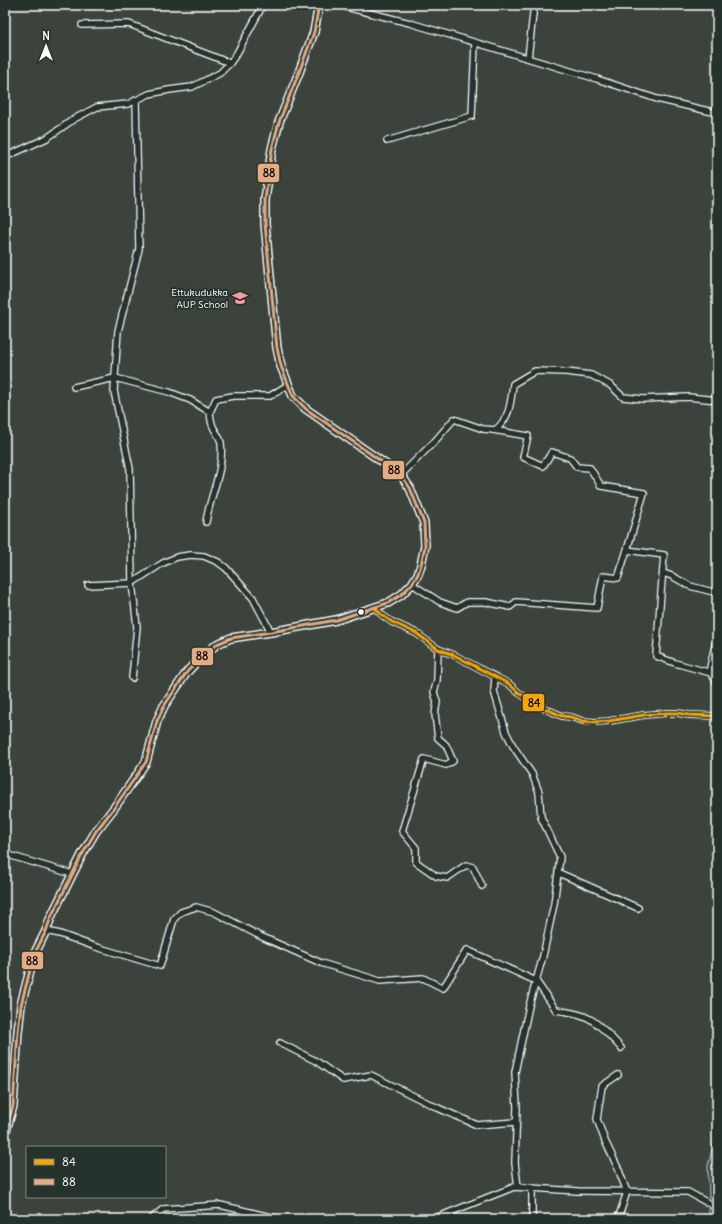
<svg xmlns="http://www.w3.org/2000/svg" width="722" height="1224" font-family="Delius,sans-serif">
  <rect width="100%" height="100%" fill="#3c433c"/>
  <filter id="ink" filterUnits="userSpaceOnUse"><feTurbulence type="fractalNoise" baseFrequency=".025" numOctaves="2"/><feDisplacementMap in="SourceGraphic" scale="8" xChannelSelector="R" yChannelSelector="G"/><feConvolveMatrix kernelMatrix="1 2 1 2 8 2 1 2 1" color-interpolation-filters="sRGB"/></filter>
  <g filter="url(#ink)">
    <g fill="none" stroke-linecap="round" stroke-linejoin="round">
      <g stroke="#92a7a9" stroke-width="1.5">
        <path d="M 709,1198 L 708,1166 L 717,1130"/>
        <path d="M 709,1209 L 709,1219"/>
      </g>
      <g stroke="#fff" stroke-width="8">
        <g id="minor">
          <path d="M 338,5 L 410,23 L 597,79 L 657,99 L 717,113"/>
          <path d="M 82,25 L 129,24 L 230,63"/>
          <path d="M 528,58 L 534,5"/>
          <path d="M 387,141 L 472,116 L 475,43"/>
          <path d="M 5,157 L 47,138 L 74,119 L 97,107 L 128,104 L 149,94 L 169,90 L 192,87 L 220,73 L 230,63 L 237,53 L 263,5"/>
          <path d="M 74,387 L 115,378 L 169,392 L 190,400 L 210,412 L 216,399 L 233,396 L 270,396 L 288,385"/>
          <path d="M 493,430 L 528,436 L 523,457 L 543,466 L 552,452 L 570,458 L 577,467 L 590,468 L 601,486 L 644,493 L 627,550"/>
          <path d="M 401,475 L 435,441 L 454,419 L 483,429 L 495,430 C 510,419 511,401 513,384 L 535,371 L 566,372 L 591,375 L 610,385 L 623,397 L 643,399 L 688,397 L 717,400"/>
          <path d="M 206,522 C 210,495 224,471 221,443 C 220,436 214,431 212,424 C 211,420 210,416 210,412"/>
          <path d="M 663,573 L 672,576 L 690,586 L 717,593"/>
          <path d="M 412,584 L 440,602 L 457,608 L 467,602 L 486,602 L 510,607 L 516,602 L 597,608 L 603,576 L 618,578 L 627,550 L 664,555 L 656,656 L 675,663 L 711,673 L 717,683"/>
          <path d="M 88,585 L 132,583 L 163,563 L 177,557 L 190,555 L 204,556 L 218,562 L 226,568 L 253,598 L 271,632"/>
          <path d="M 374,607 L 382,615 L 392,622 L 416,633 L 438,649 L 454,655 L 509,684 L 519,693 L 539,706 L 562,716 L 571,717 L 583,721 L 595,722 L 609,721 L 644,715 L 667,713 L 678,713 L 689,715 L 717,716"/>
          <path d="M 438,649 L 437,680 L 434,692 L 437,702 L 435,714 L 438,738 L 446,745 L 453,761 L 446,765 L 424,759 L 402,831 L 416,848 L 416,862 L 436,876 L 447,878 L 466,865 L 473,867 L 482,886"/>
          <path d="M 709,672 L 717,636"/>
          <path d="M 495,677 L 494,691 L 506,732 L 513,746 L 532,774 L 539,792 L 541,817 L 560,857 L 554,904 L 543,956 L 529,1006 L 515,1072 L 517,1107 L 515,1163 L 518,1187"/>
          <path d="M 132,678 L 137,627 L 132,583 L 130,469 L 114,391 L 118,331 L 139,249 L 136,100"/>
          <path d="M 5,854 L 72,874"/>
          <path d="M 559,873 L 638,908"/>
          <path d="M 46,931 L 60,934 L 93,946 L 160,966 L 174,919 L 181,912 L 196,907 L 214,912 L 260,936 L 321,963 L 380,981 L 423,978 L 443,988 L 467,950 L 536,981 L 556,1010 C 567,1012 581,1013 590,1019 C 602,1026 612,1038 621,1048"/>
          <path d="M 280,1043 L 316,1061 L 343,1080 L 371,1075 L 438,1108 L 477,1125 L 516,1122"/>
          <path d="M 532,1187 L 532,1219"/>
          <path d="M 151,1219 L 163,1209 L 220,1205 L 280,1219"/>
          <path d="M 433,1219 L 514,1187 L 578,1191 L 688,1192 L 717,1208"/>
          <path d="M 618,1219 L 627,1192 L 618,1168 L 605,1141 L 597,1119 L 602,1086 L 618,1075"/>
        </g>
      </g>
      <g stroke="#fff" stroke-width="10">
        <path id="major" d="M 5,1134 L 13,1106 L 18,1032 L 21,1005 L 34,955 L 46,931 L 51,917 L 82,855 L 96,831 L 114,808 L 146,762 L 157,721 L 164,706 L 187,672 L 200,658 L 217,644 L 231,638 L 271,632 L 336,620 L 388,603 L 401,595 L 412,584 L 418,574 L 421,565 L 425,546 L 424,523 L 410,488 L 401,475 L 306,409 L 293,396 L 281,366 L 277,348 L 265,224 L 265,200 L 272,149 L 279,122 L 298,75 L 314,32 L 319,5"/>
      </g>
      <use href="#minor" stroke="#26332d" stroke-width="5.5"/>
      <use href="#major" stroke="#26332d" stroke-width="7"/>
      <g stroke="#26332d" stroke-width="6">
        <path id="bus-1" d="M 374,607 L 382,615 L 392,622 L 416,633 L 438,649 L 454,655 L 509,684 L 519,693 L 539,706 L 562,716 L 571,717 L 583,721 L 595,722 L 609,721 L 644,715 L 667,713 L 678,713 L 689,715 L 717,716"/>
      </g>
      <g stroke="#26332d" stroke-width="6">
        <path id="bus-2" d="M 5,1134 L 13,1106 L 18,1032 L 21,1005 L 34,955 L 46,931 L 51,917 L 82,855 L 96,831 L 114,808 L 146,762 L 157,721 L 164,706 L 187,672 L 200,658 L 217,644 L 231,638 L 271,632 L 336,620 L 388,603 L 401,595 L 412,584 L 418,574 L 421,565 L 425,546 L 424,523 L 410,488 L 401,475 L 306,409 L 293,396 L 281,366 L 277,348 L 265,224 L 265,200 L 272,149 L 279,122 L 298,75 L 314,32 L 319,5"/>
      </g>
      <use href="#bus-1" stroke="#f7a600" stroke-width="3"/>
      <use href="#bus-2" stroke="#e5ac83" stroke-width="3"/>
    </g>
  </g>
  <defs>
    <g id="school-bare" transform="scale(1.2)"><path d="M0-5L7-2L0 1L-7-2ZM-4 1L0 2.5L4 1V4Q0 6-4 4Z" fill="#ff9aa2" stroke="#26332d" stroke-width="2.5" paint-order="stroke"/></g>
  </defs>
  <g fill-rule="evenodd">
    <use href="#school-bare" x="240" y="298"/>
  </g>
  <circle fill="#fff" stroke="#26332d" stroke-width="1.5" cx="361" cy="612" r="3.5"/>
  <g text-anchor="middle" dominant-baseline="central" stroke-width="3.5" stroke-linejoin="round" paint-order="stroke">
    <g font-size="10" fill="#fff" stroke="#26332d" text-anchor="end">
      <text x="228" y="292">Ettukudukka<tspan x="228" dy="12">AUP School</tspan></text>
    </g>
  </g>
  <g stroke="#26332d" stroke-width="1.5">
    <rect x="257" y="163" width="23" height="20" rx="4" fill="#e5ac83"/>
    <rect x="382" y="460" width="23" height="20" rx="4" fill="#e5ac83"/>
    <rect x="191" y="647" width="23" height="19" rx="4" fill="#e5ac83"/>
    <rect x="522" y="693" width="23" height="19" rx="4" fill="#f7a600"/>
    <rect x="21" y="951" width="23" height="19" rx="4" fill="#e5ac83"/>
  </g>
  <g font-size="11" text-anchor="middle" font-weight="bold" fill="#111">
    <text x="269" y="177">88</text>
    <text x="394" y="474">88</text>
    <text x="202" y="660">88</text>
    <text x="534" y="707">84</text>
    <text x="32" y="965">88</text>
  </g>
  <rect width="722" height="1224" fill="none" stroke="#26332d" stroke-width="20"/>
  <rect x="10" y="10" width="702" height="1204" fill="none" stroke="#fff" stroke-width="1.5" filter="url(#ink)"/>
  <rect x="26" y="1146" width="140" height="52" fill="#26332d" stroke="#7d8581"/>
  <rect x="34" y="1159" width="20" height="6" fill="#f7a600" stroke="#7d8581"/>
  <text x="62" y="1166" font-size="12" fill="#ffffff">84</text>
  <rect x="34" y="1179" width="20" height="6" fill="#e5ac83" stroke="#7d8581"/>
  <text x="62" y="1186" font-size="12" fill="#ffffff">88</text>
  <g transform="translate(46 46)" stroke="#26332d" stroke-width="3" paint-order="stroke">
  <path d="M0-3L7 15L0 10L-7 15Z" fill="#ffffff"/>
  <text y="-6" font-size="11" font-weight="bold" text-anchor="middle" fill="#ffffff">N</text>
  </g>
</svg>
